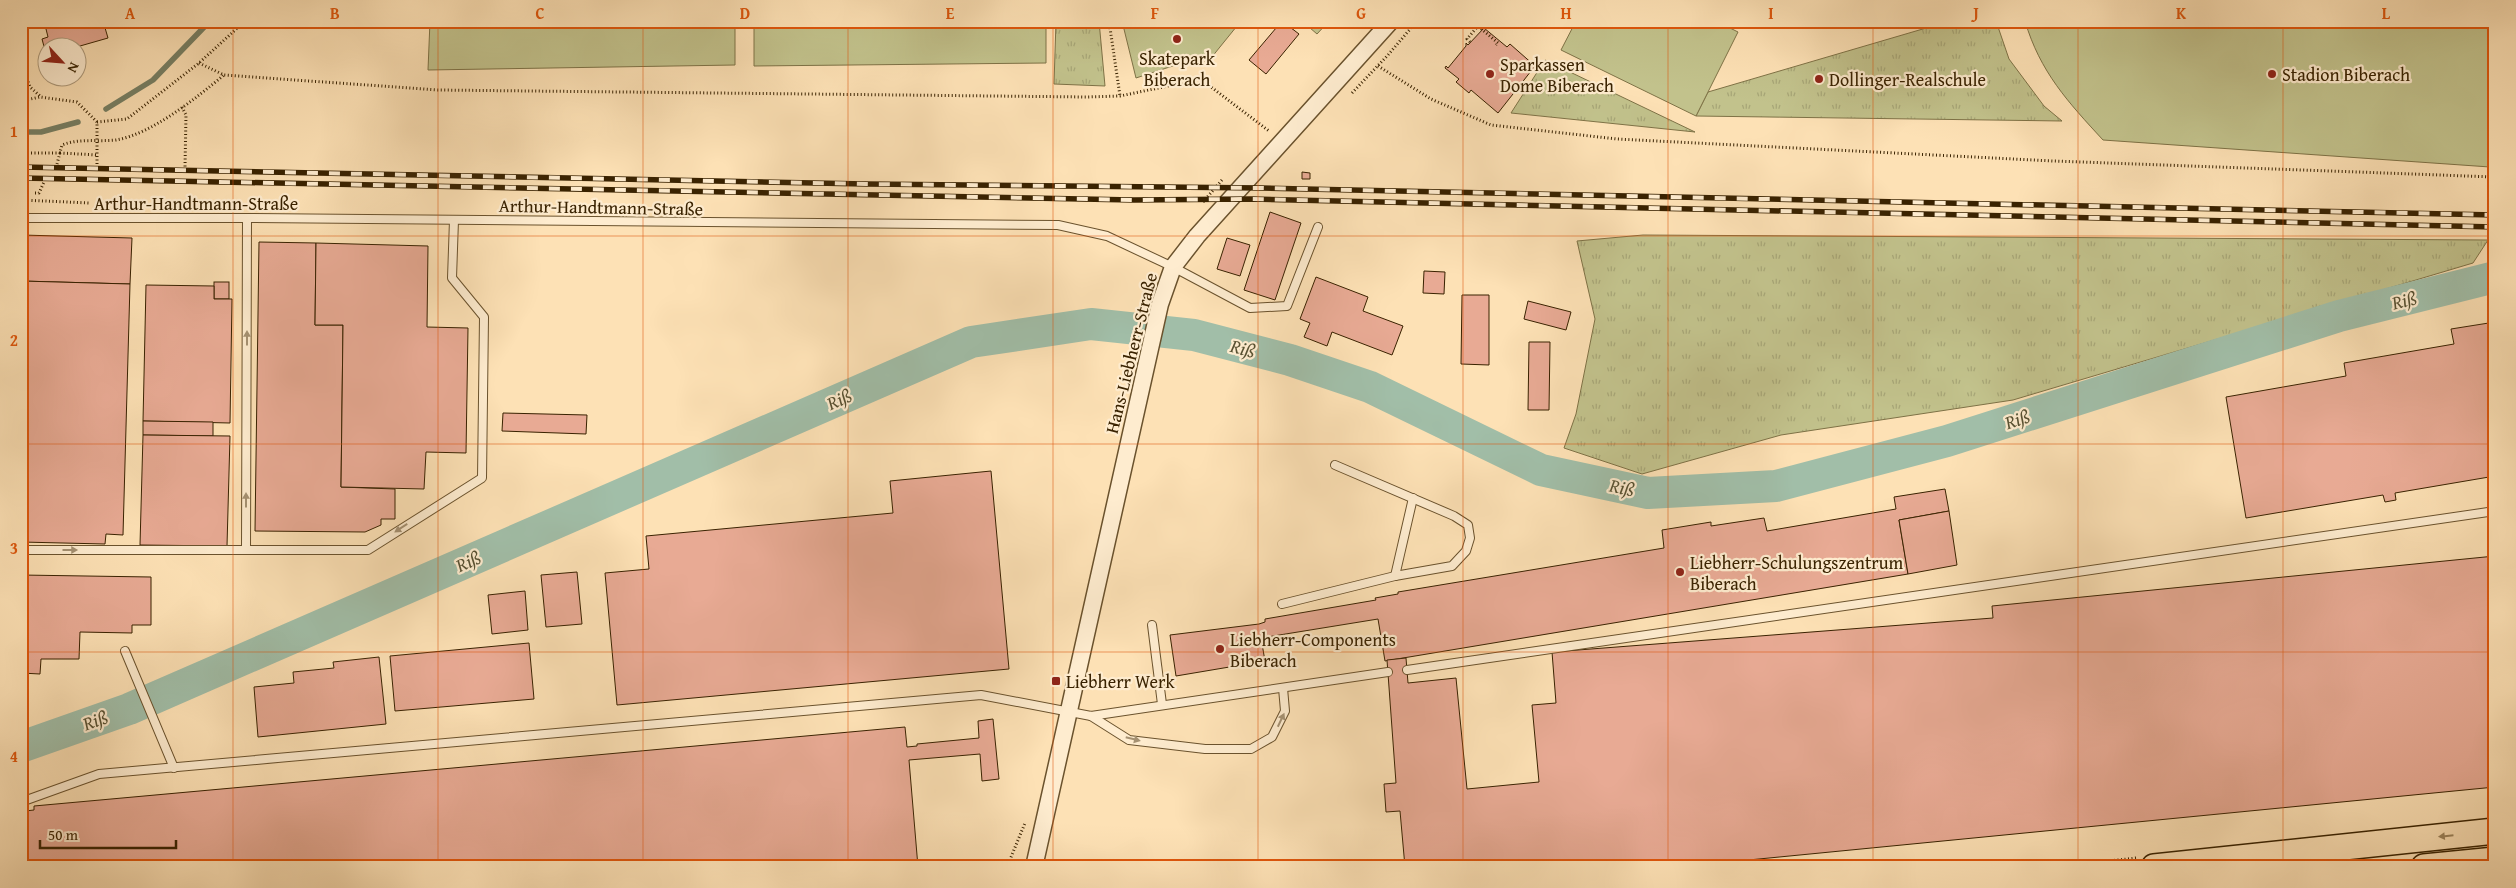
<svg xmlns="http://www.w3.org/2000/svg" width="2516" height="888" font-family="'Gentium Book Plus',serif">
  <defs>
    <pattern id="grass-tufts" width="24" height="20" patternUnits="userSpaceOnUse" patternTransform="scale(1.25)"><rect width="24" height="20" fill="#c2c28c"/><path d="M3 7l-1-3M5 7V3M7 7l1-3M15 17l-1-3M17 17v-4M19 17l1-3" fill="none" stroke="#a7a677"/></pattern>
  </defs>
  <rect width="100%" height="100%" fill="#fde1b5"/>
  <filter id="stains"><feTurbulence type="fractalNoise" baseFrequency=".004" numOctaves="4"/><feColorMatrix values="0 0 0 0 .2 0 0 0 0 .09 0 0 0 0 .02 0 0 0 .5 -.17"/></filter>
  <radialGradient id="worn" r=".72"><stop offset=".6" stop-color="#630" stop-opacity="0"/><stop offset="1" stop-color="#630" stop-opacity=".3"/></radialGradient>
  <g fill="url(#grass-tufts)" stroke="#7e7246">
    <path d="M 1056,21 L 1099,21 L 1105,86 L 1054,84 Z"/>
    <path d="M 1950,21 L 1996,21 L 2009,59 L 2044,106 L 2062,121 L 1696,116 L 1708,92 Z"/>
    <path d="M 1545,60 L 1695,132 L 1511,113 Z"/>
    <path d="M 1643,235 L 2488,240 L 2473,263 L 2013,400 L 1781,435 L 1642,474 L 1564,448 L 1576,414 L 1595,319 L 1577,241 Z"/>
  </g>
  <g fill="#c2c28c" stroke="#7e7246">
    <path d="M 430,21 L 735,21 L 735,65 L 428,70 Z"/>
    <path d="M 754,21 L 1046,21 L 1046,63 L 754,66 Z"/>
    <path d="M 1122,21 L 1241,21 L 1207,63 L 1200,57 L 1136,78 Z"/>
    <path d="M 1302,21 L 1329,21 L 1317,34 Z"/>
    <path d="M 1576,21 L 1716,21 L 1738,32 L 1696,116 L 1561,50 Z"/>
    <path d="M 2025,21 L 2495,21 L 2495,159 L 2490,167 L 2103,140 C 2068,102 2040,72 2025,21 Z"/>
  </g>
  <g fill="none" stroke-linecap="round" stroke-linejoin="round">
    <g stroke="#778065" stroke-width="5.5">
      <path d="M 106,109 L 153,80 L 210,21"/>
      <path d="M 21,132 L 41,132 L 78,122"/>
    </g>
    <path stroke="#a1bea8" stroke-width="32" d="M 21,747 L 129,709 L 971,342 L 1091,324 L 1194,335 L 1290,360 L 1370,387 L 1541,470 L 1648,493 L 1776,486 L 1947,441 L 2339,316 L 2495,277"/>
  </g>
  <g fill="#e8aa94" stroke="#392200">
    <path d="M 44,21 L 103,21 L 108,38 L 73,48 L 48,48 L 46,54 L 42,39 L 48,37 Z"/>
    <path d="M 1282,21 L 1299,34 L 1266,74 L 1249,60 Z"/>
    <path d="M 1484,28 L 1507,47 L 1510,44 L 1535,66 L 1498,113 L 1471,90 L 1469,93 L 1456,82 L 1459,79 L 1445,68 L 1446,66 L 1448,68 L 1466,46 L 1466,43 L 1468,45 Z"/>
    <path d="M 1302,172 L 1310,173 L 1310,179 L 1302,179 Z"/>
    <path d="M 1270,212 L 1301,223 L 1275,300 L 1244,290 Z"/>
    <path d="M 21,235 L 132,238 L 130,284 L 21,281 Z"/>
    <path d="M 1227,238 L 1250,245 L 1240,276 L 1217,269 Z"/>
    <path d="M 259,242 L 316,243 L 315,325 L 343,325 L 341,487 L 395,489 L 395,519 L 381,519 L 381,525 L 365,532 L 255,531 Z"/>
    <path d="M 316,243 L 428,246 L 427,327 L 468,328 L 466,453 L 426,452 L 424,489 L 341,487 L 343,325 L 315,325 Z"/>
    <path d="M 1424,271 L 1445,272 L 1444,294 L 1423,293 Z"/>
    <path d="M 1316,277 L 1368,297 L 1363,311 L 1403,326 L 1392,355 L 1332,332 L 1327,346 L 1304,337 L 1310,323 L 1300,319 Z"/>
    <path d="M 21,281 L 130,284 L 123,535 L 106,534 L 105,544 L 21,542 Z"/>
    <rect x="214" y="282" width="15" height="17"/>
    <path d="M 146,285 L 214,286 L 214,299 L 232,299 L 230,423 L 143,421 Z"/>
    <path d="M 1462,295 L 1489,295 L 1489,365 L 1461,364 Z"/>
    <path d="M 1528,301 L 1571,312 L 1566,330 L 1524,319 Z"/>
    <path d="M 2495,322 L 2495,476 L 2395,493 L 2396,500 L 2385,502 L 2383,495 L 2246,518 L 2226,397 L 2346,376 L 2344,363 L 2454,344 L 2451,329 Z"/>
    <path d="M 1529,342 L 1550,342 L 1549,410 L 1528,410 Z"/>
    <path d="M 503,413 L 587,415 L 586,434 L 502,431 Z"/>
    <path d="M 143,421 L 213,422 L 213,436 L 143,435 Z"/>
    <path d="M 143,435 L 230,436 L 227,546 L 140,545 Z"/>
    <path d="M 991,471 L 1009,669 L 617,705 L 605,573 L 649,569 L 646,536 L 893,513 L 890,481 Z"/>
    <path d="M 1945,489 L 1949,511 L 1899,520 L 1908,574 L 1385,661 L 1378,619 L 1261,638 L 1265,661 L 1176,676 L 1170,635 L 1259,624 L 1265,622 L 1265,619 L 1376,600 L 1375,598 L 1398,594 L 1398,592 L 1664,548 L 1662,530 L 1711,522 L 1711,526 L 1764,518 L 1767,531 L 1896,509 L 1894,497 Z"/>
    <path d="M 1949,511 L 1957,565 L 1908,574 L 1899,520 Z"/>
    <path d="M 2495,556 L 2495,787 L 1677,867 L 1405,867 L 1400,811 L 1386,812 L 1384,784 L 1396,783 L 1387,660 L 1406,658 L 1408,683 L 1456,678 L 1467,789 L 1539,782 L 1532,705 L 1556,703 L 1552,652 L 1993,618 L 1992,606 Z"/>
    <path d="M 577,572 L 582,624 L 546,627 L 541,575 Z"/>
    <path d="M 21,575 L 151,577 L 151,625 L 132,625 L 132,633 L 80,632 L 79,659 L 41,659 L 40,674 L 21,673 Z"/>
    <path d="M 525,591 L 528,630 L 492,634 L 488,595 Z"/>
    <path d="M 529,643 L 534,699 L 395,711 L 390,656 Z"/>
    <path d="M 379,657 L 386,724 L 258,737 L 254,687 L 294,683 L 293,672 L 334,668 L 333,662 Z"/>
    <path d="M 993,719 L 999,779 L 982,781 L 980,754 L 909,760 L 918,867 L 21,867 L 21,819 L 25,818 L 25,811 L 34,810 L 34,806 L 905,727 L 907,747 L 917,746 L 917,744 L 979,738 L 978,721 Z"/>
  </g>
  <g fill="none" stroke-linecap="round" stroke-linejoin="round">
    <g stroke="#6a522d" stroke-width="10">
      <g id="service">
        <path d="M 21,218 L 247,218 L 1058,225 L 1107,236 L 1173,267 L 1250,308 L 1287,306 L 1318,227"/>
        <path d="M 246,549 L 247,218"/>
        <path d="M 21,550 L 368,550 L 482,478 L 484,317 L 452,278 L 454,220"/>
        <path d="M 1395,576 L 1413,498"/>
        <path d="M 1282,604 L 1395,576 L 1452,566 L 1466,551 L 1470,538 L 1468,525 L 1454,516 L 1335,465"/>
        <path d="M 1152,625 L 1162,704"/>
        <path d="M 125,651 L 174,768"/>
        <path d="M 1407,670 L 2495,511"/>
        <path d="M 1091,716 L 1129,740 L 1205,749 L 1251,749 L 1272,737 L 1285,711 L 1283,688"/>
        <path d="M 21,802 L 99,774 L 981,695 L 1091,716 L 1388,672"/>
      </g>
    </g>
    <g stroke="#6a522d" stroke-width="19">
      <path id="minor" d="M 1034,867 L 1160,304 L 1173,267 L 1197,236 L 1391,21"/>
    </g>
    <g stroke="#392200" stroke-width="28">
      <g id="primary">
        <path d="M 2154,867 L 2495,831"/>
        <path d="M 2424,867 L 2495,860"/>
      </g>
    </g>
    <g stroke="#392200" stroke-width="3" stroke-dasharray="1 2.5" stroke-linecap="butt">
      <path d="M 1109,21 L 1120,96"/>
      <path d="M 1482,21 L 1478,26 L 1498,43 L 1496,45"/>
      <path d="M 1470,42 L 1467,39 L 1478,26"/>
      <path d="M 21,62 L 30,87 L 40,96"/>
      <path d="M 199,63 L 224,75 L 438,90 L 1086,97 L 1120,96 L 1192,81 L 1211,87 L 1269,131"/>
      <path d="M 1378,66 L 1431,99 L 1491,125 L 1617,139 L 2053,161 L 2495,177"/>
      <path d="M 1352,93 L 1388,55 L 1417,21"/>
      <path d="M 21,101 L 40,97 L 77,102 L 97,122 L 97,165"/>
      <path d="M 182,107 L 186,115 L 185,167"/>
      <path d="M 97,122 L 127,119 L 199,63 L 245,21"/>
      <path d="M 60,153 L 98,155"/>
      <path d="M 57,164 L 62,145 C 80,138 97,142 116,140 C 152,134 196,98 224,75"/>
      <path d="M 21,192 L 23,192"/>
      <path d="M 35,193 L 39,193 L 44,182"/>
      <path d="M 21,200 L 90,203"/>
      <path d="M 25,200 L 26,182"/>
      <path d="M 1203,202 L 1222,180"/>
      <path d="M 1007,867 L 1025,823"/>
      <path d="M 2055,867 L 2136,858"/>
    </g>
    <use href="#service" stroke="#feeccf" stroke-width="8"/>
    <use href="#minor" stroke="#feeccf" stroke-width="16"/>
    <use href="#primary" stroke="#fde1b5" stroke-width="25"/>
    <g stroke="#392200" stroke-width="5.5">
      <g id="rail">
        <path d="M 21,167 L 866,184 L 1262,188 L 2495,215"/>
        <path d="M 21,178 L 1134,200 L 1252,199 L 2495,227"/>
      </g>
    </g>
    <use href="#rail" stroke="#feeccf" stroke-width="4" stroke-dasharray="11" stroke-linecap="butt"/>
    <path stroke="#392200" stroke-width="3" stroke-dasharray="1 2.5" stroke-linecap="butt" d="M 24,153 L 60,153"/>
  </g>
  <defs><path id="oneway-solid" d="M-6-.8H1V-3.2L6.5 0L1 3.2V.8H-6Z" transform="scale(1.25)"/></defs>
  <g fill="#a59172">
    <use href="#oneway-solid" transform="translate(247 338) rotate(-90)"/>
    <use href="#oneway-solid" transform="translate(246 500) rotate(-90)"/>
    <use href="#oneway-solid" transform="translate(401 528) rotate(147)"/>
    <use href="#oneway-solid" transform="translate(70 550)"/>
    <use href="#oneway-solid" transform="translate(1281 720) rotate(-65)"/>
    <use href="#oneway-solid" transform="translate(1133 739) rotate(14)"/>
  </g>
  <use fill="#9b825a" href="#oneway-solid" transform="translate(2446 836) rotate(174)"/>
  <path fill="none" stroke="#df560b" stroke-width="1" stroke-opacity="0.55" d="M 233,21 L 233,867M 438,21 L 438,867M 643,21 L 643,867M 848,21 L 848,867M 1053,21 L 1053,867M 1258,21 L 1258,867M 1463,21 L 1463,867M 1668,21 L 1668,867M 1873,21 L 1873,867M 2078,21 L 2078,867M 2283,21 L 2283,867M 21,236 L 2495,236M 21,444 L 2495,444M 21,652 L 2495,652"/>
  <g fill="#8f2418" stroke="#feeccf" stroke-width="2">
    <circle cx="1177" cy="39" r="5"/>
    <circle cx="1490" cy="74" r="5"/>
    <circle cx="2272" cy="74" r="5"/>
    <circle cx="1819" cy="79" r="5"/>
    <circle cx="1680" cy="572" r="5"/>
    <circle cx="1220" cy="649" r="5"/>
    <rect x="1051" y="676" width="10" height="10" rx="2.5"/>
  </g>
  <g text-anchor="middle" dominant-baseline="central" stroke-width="4.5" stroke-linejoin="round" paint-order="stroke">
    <g font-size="18" fill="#392200" stroke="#feeccf" text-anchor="start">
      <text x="1177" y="58" text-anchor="middle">Skatepark<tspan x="1177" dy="21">Biberach</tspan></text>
      <text x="1500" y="64">Sparkassen<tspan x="1500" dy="21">Dome Biberach</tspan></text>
      <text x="2282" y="74">Stadion Biberach</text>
      <text x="1829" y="79">Dollinger-Realschule</text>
      <text x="1690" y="562">Liebherr-Schulungszentrum<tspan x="1690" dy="21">Biberach</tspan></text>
      <text x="1230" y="639">Liebherr-Components<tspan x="1230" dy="21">Biberach</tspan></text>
      <text x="1066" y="681">Liebherr Werk</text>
    </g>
    <g font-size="18" fill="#392200" stroke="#feeccf">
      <text x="196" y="203">Arthur-Handtmann-Straße</text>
      <text transform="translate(601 207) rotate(1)">Arthur-Handtmann-Straße</text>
      <text transform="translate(1131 353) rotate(-76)">Hans-Liebherr-Straße</text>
    </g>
    <g font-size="19" font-style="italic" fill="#585132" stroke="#feeccf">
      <text transform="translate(2404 300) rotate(-14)">Riß</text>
      <text transform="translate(1243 348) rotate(15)">Riß</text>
      <text transform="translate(839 399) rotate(-24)">Riß</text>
      <text transform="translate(2017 419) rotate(-18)">Riß</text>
      <text transform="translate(1622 487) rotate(12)">Riß</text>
      <text transform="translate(468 561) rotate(-24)">Riß</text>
      <text transform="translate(95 720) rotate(-20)">Riß</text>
    </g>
  </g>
  <rect width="2516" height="888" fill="none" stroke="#fde1b5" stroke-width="55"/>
  <g transform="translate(62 62) rotate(116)"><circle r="24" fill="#feeccf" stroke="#af9b7c"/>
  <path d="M0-4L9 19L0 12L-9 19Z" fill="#8f2418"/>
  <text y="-8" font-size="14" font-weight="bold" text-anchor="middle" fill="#392200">N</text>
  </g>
  <path d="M40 840v8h136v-8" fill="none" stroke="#392200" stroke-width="2.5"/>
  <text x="48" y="840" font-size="15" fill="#392200" stroke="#feeccf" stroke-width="4" paint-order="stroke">50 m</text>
  <rect x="28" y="28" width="2460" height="832" fill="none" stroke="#df560b" stroke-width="2"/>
  <g font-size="16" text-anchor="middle" font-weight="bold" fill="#df560b">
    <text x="130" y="19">A</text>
    <text x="335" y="19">B</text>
    <text x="540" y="19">C</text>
    <text x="745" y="19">D</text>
    <text x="950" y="19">E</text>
    <text x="1155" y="19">F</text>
    <text x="1361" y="19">G</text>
    <text x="1566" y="19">H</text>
    <text x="1771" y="19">I</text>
    <text x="1976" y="19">J</text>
    <text x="2181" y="19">K</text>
    <text x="2386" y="19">L</text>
    <text x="14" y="137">1</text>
    <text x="14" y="346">2</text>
    <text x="14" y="554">3</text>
    <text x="14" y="762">4</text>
  </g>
  <rect width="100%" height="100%" filter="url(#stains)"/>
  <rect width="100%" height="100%" fill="url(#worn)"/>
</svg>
